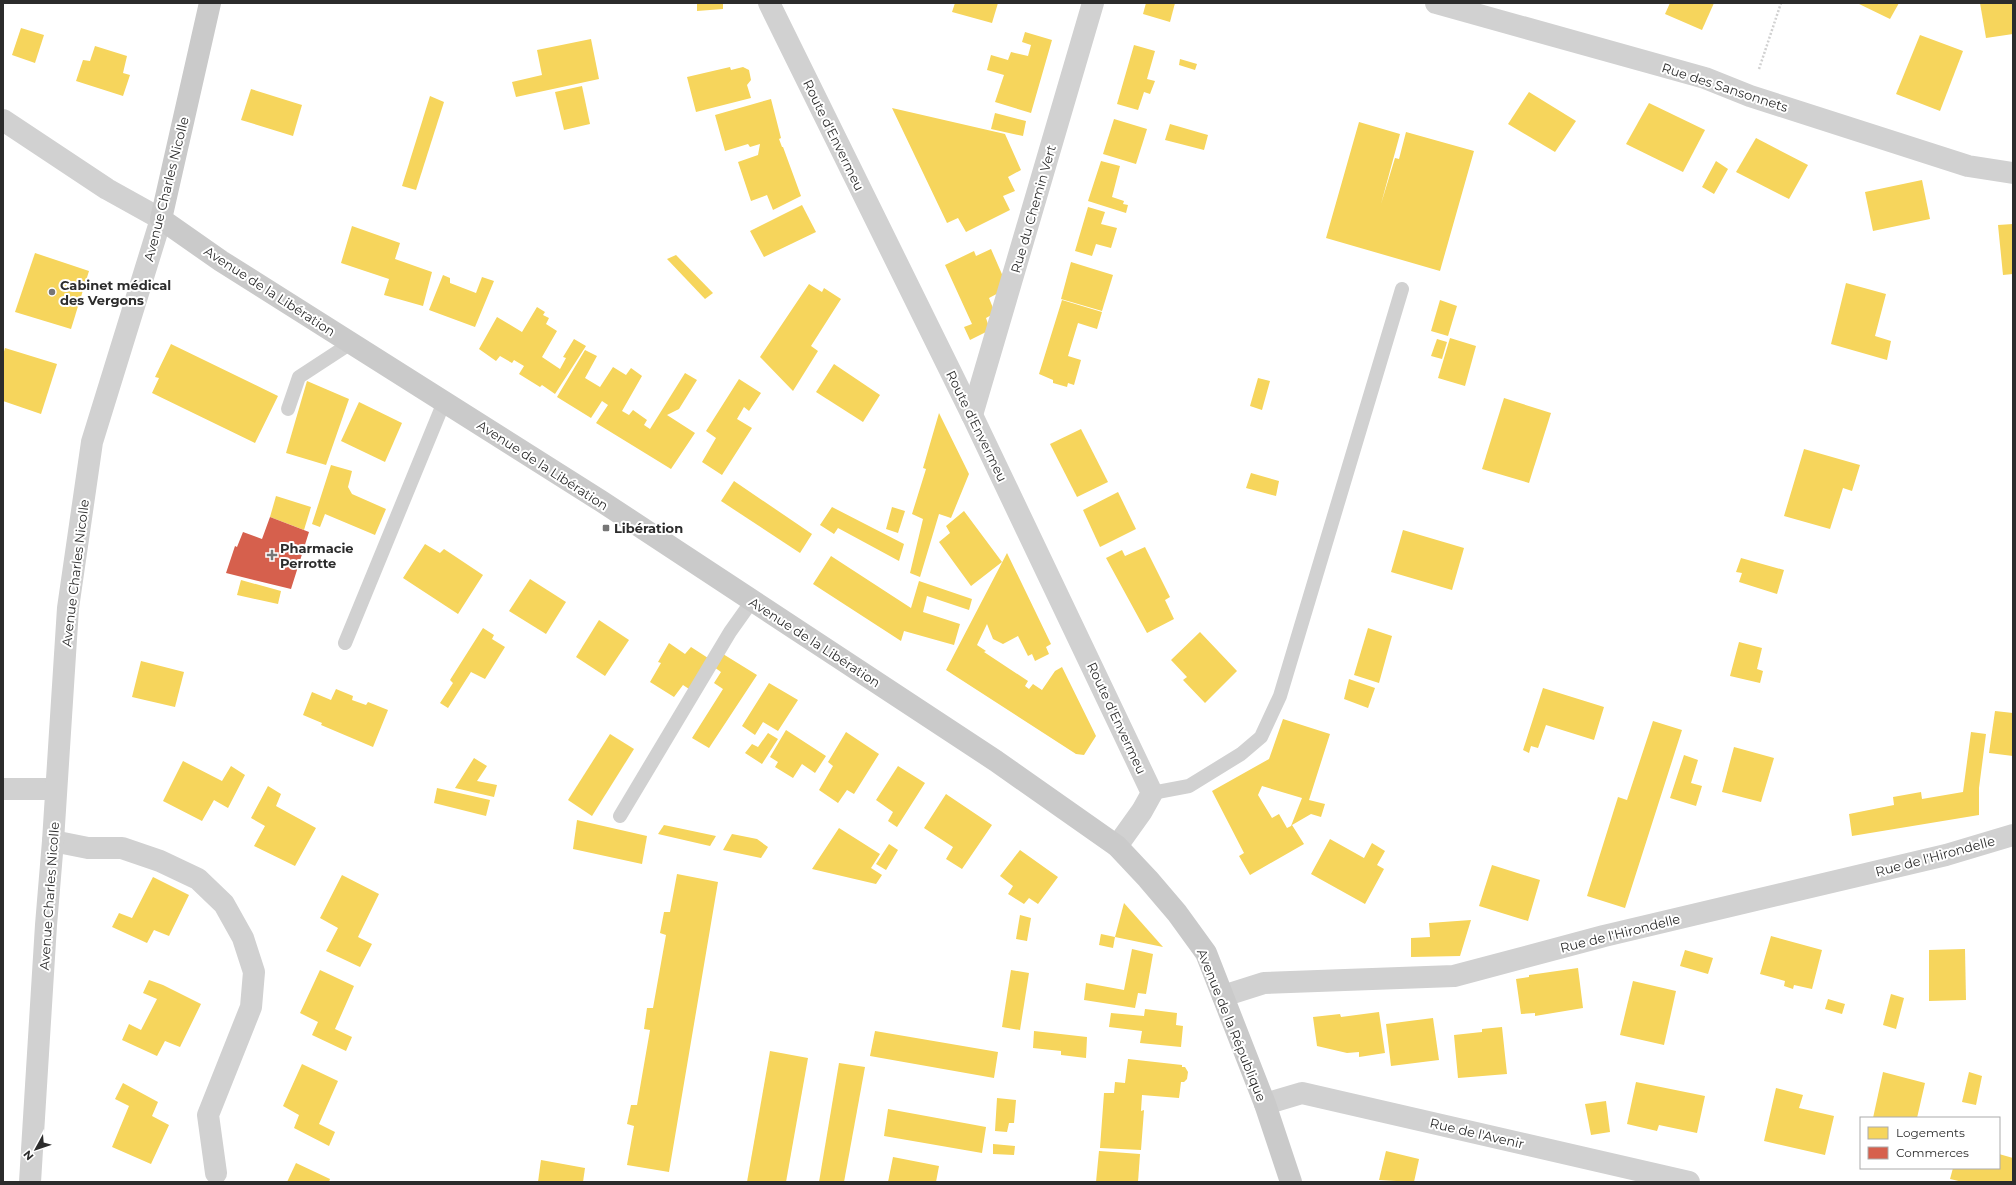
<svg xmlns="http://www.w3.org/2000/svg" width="2016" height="1185" font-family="Montserrat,sans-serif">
  <rect width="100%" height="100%" fill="#fff"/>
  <g fill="#f6d55c" fill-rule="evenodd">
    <path d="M 697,3 L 723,3 L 723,9 L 697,11 Z"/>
    <path d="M 955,3 L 998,3 L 992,23 L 952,12 Z"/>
    <path d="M 1146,3 L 1175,3 L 1170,22 L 1143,14 Z"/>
    <path d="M 1670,3 L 1714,3 L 1702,30 L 1665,14 Z"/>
    <path d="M 1857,3 L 1899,3 L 1890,19 Z"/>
    <path d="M 1980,3 L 2013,3 L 2013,34 L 1986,38 Z"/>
    <path d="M 21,28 L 44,35 L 35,63 L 12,55 Z"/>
    <path d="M 1025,32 L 1052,40 L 1031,113 L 995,102 L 1004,75 L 987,70 L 991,55 L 1008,60 L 1011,52 L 1028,56 L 1031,45 L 1022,42 Z"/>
    <path d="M 1920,35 L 1963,51 L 1940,111 L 1896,94 Z"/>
    <path d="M 591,39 L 599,79 L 516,97 L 512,82 L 542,75 L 537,50 Z"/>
    <path d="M 1134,45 L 1155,51 L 1147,79 L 1155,81 L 1150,94 L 1144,92 L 1138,110 L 1117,104 Z"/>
    <path d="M 95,46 L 127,56 L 123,73 L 130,75 L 123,96 L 76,81 L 83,60 L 90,61 Z"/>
    <path d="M 1180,59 L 1197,64 L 1195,70 L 1179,65 Z"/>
    <path d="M 730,67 L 731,70 L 743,67 L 749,70 L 751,80 L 747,85 L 751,98 L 696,112 L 687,77 Z"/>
    <path d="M 582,86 L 590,124 L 564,130 L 555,92 Z"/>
    <path d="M 251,89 L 302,105 L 293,136 L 241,120 Z"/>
    <path d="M 1529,92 L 1576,121 L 1555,152 L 1508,124 Z"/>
    <path d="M 430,96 L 444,102 L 416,190 L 402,186 Z"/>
    <path d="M 771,99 L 781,138 L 779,139 L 782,147 L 783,147 L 801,196 L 773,210 L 767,195 L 751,201 L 738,162 L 758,155 L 760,144 L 750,147 L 748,144 L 725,151 L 715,115 Z"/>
    <path d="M 1649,103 L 1705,130 L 1683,172 L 1626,144 Z"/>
    <path d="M 892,108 L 1005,134 L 1021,170 L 1008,177 L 1015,191 L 1003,196 L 1010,210 L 966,232 L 958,218 L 947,223 Z"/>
    <path d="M 995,113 L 1026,121 L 1023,136 L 991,129 Z"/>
    <path d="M 1114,119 L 1147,129 L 1136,164 L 1103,154 Z"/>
    <path d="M 1359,122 L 1400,134 L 1381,204 L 1395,158 L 1399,159 L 1406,132 L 1474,151 L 1440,271 L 1326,238 Z"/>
    <path d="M 1170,124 L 1208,135 L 1204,150 L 1165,140 Z"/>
    <path d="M 1756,138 L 1808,165 L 1789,199 L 1736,172 Z"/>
    <path d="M 1101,161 L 1120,166 L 1112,197 L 1124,201 L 1123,204 L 1128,205 L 1126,213 L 1088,201 Z"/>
    <path d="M 1716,161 L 1728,169 L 1714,194 L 1702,187 Z"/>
    <path d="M 1922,180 L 1930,219 L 1873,231 L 1865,192 Z"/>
    <path d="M 802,205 L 816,232 L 764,257 L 750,231 Z"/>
    <path d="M 1088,207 L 1105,212 L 1101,224 L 1117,228 L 1111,248 L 1096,244 L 1092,256 L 1075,251 Z"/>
    <path d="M 2013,224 L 2013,274 L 2003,275 L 1998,225 Z"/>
    <path d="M 352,226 L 400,243 L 395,259 L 432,272 L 423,306 L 384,295 L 389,279 L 341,263 Z"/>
    <path d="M 991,249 L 1008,288 L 989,298 L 995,313 L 986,318 L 990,330 L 970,340 L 964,327 L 972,324 L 945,265 L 974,251 L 976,256 Z"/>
    <path d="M 35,253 L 89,271 L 71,329 L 15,312 Z"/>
    <path d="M 676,255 L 713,293 L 705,299 L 667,259 Z"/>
    <path d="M 1071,262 L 1113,275 L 1102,311 L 1061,299 Z"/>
    <path d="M 443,275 L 450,278 L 450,283 L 476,293 L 482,277 L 494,281 L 475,327 L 429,310 Z"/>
    <path d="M 1846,283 L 1886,294 L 1875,336 L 1891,341 L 1887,360 L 1831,344 Z"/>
    <path d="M 809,284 L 822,292 L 824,288 L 841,299 L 811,346 L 818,351 L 793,391 L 760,357 Z"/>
    <path d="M 1062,300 L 1102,312 L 1097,329 L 1078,323 L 1068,356 L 1081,360 L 1074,385 L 1068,383 L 1067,387 L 1053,383 L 1053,380 L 1039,374 Z"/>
    <path d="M 1440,300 L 1457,306 L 1448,336 L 1431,331 Z"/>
    <path d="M 537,307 L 545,312 L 543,315 L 549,318 L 546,324 L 557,331 L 542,357 L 560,369 L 566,358 L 563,357 L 574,339 L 586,346 L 555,394 L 542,385 L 540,387 L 519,374 L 524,366 L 514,360 L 512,363 L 500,356 L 496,361 L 479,349 L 497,317 L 522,332 Z"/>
    <path d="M 1450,338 L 1476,346 L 1465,386 L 1438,378 Z"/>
    <path d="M 1437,339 L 1447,342 L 1442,359 L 1431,356 Z"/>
    <path d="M 171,344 L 278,396 L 255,443 L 152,393 L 159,378 L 155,377 Z"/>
    <path d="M 5,348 L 57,364 L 41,414 L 3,401 L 3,355 Z"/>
    <path d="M 585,350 L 597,356 L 585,378 L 600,387 L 613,367 L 626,375 L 631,368 L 642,376 L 622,411 L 629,415 L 633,410 L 647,420 L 644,425 L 650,429 L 685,373 L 697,380 L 679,409 L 667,415 L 695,433 L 671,469 L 596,423 L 608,405 L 602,401 L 591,418 L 557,397 Z"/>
    <path d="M 834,364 L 880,395 L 863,422 L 816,392 Z"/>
    <path d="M 1258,378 L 1270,381 L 1262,410 L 1250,406 Z"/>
    <path d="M 739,379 L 761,393 L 749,411 L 744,407 L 737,419 L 752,428 L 722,475 L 702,462 L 716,438 L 706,431 Z"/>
    <path d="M 307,381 L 349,399 L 326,465 L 286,453 Z"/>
    <path d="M 1504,398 L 1551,413 L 1529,483 L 1482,469 Z"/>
    <path d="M 359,402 L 402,423 L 385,462 L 341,441 Z"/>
    <path d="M 939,413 L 969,474 L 951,518 L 939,514 L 920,577 L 910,573 L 923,519 L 912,514 L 926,469 L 923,468 Z"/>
    <path d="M 1081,429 L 1108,482 L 1077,497 L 1050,444 Z"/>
    <path d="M 1804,449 L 1860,465 L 1852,491 L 1843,488 L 1830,529 L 1784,516 Z"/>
    <path d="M 331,465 L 352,471 L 348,487 L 352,494 L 386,509 L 375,535 L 325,514 L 320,527 L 312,524 Z"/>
    <path d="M 1251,473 L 1279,481 L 1276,496 L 1246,488 Z"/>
    <path d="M 734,481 L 812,534 L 800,553 L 721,501 Z"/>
    <path d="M 1118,492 L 1136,529 L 1100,547 L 1083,510 Z"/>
    <path d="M 276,496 L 311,507 L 304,530 L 270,517 Z"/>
    <path d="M 832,507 L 904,544 L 899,561 L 838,528 L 834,534 L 820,525 Z"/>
    <path d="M 892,507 L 905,511 L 898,533 L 886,529 Z"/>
    <path d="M 964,511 L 1002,562 L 971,586 L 939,542 L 950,533 L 946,526 Z"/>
    <path d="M 1403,530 L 1464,548 L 1452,590 L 1391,572 Z"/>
    <path d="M 425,544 L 440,553 L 444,549 L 483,575 L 458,614 L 403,578 Z"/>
    <path d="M 1145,547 L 1170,597 L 1165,600 L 1174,619 L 1147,633 L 1106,558 L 1122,550 L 1125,556 Z"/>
    <path d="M 1007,553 L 1051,644 L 1046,647 L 1049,654 L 1035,661 L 1032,654 L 1028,656 L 1018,636 L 1003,644 L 993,639 L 987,624 L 977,645 L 986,651 L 984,652 L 1028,681 L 1025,686 L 1029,689 L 1033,684 L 1042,690 L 1055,671 L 1062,667 L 1096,736 L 1084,755 L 1076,754 L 946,670 Z"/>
    <path d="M 831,556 L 911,608 L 919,581 L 972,599 L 969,610 L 927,596 L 923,612 L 960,624 L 954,645 L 904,631 L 901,641 L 813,584 Z"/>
    <path d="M 1741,558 L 1784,570 L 1777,594 L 1739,582 L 1742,573 L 1736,572 Z"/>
    <path d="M 530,579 L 566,602 L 546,634 L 509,611 Z"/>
    <path d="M 241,580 L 281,591 L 278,604 L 237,595 Z"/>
    <path d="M 599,620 L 629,640 L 605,676 L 576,657 Z"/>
    <path d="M 483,628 L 494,635 L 492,639 L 505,647 L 485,679 L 471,672 L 448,708 L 440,703 L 453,683 L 450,680 Z"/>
    <path d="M 1368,628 L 1392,636 L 1379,683 L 1354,675 Z"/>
    <path d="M 1200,632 L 1237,671 L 1205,703 L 1183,680 L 1187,677 L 1171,660 Z"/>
    <path d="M 1739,642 L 1762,648 L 1757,669 L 1763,671 L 1760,683 L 1730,676 Z"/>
    <path d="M 669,643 L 685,654 L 691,647 L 708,658 L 689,689 L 683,685 L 674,697 L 650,682 L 661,663 L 658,662 Z"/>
    <path d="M 723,654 L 757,675 L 709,748 L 692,738 L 723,689 L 714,683 L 721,672 L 714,667 Z"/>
    <path d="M 141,661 L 184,672 L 175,707 L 132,697 Z"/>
    <path d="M 1349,679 L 1375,688 L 1368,708 L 1344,699 Z"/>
    <path d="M 769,683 L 798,700 L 778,731 L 763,722 L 755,735 L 742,726 Z"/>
    <path d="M 1543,688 L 1604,707 L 1594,740 L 1546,725 L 1538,748 L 1531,746 L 1529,753 L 1523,750 Z"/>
    <path d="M 336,689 L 353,696 L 352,700 L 366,705 L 368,702 L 388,710 L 373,747 L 321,725 L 322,723 L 303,715 L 312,692 L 331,700 Z"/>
    <path d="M 1995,711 L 2013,713 L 2013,756 L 1989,753 Z"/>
    <path d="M 1283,719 L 1330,734 L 1309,800 L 1325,804 L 1321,817 L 1311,814 L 1292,825 L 1304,844 L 1250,875 L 1239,856 L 1244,853 L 1212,791 L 1269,759 ZM 1262,786 L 1302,798 L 1291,826 L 1287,828 L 1279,814 L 1272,818 L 1258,795 Z"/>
    <path d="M 1653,721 L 1682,730 L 1625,908 L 1587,896 L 1618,797 L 1627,800 Z"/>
    <path d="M 786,730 L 826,756 L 815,773 L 802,764 L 793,778 L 775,767 L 778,762 L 770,757 Z"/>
    <path d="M 846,732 L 879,754 L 854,794 L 847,790 L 838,803 L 819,790 L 833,766 L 828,762 Z"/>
    <path d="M 1971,732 L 1986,734 L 1979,788 L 1979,815 L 1852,836 L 1849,814 L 1894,805 L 1893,797 L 1921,792 L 1922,799 L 1963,792 Z"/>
    <path d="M 768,733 L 778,739 L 762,764 L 745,753 L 752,744 L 758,747 Z"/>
    <path d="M 610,734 L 634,749 L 592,816 L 568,800 Z"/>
    <path d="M 1734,747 L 1774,758 L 1761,802 L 1722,792 Z"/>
    <path d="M 1684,755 L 1698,760 L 1691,783 L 1702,786 L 1696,806 L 1670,798 Z"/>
    <path d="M 474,758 L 487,766 L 477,781 L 497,785 L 494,797 L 455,788 Z"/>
    <path d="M 183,761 L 222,781 L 231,766 L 245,775 L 228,808 L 214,800 L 202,821 L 163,801 Z"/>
    <path d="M 898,766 L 925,783 L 897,827 L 888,821 L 893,812 L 876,800 Z"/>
    <path d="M 268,786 L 281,794 L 276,806 L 316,828 L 295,866 L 254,846 L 265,826 L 251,818 Z"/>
    <path d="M 437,788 L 490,800 L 486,816 L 434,803 Z"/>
    <path d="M 946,794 L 992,825 L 962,869 L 946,859 L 953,847 L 924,828 Z"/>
    <path d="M 577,820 L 647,836 L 642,864 L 573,849 Z"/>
    <path d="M 664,825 L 716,836 L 710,846 L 658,834 Z"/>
    <path d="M 839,828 L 880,854 L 871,868 L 882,875 L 876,884 L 812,869 Z"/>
    <path d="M 732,834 L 757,839 L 768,847 L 761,858 L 723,850 Z"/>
    <path d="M 1330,839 L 1364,858 L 1372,843 L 1385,851 L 1377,865 L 1384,869 L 1365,904 L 1311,874 Z"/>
    <path d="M 889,844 L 898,850 L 886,870 L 876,864 Z"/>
    <path d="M 1020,850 L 1058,877 L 1038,904 L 1029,898 L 1024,904 L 1008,894 L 1013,886 L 1000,876 Z"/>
    <path d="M 1492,865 L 1540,880 L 1528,921 L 1479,906 Z"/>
    <path d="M 677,874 L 718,882 L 669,1172 L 627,1165 L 634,1126 L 627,1124 L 631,1105 L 637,1105 L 650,1030 L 644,1029 L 647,1008 L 653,1008 L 666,935 L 660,933 L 664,912 L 670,912 Z"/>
    <path d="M 342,875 L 379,894 L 358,937 L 372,944 L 360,967 L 326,951 L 338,928 L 320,918 Z"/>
    <path d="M 153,877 L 189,895 L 169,936 L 154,930 L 147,943 L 112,927 L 119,913 L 132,918 Z"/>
    <path d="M 1124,903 L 1163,947 L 1115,937 Z"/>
    <path d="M 1020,915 L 1031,918 L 1027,941 L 1016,939 Z"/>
    <path d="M 1471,920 L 1460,956 L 1411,957 L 1411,938 L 1430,937 L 1429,923 Z"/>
    <path d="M 1101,934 L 1115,937 L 1113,948 L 1099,945 Z"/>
    <path d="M 1771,936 L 1822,950 L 1812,989 L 1794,985 L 1793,989 L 1784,986 L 1785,981 L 1760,974 Z"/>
    <path d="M 1132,949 L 1153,954 L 1146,994 L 1138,993 L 1135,1008 L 1084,1000 L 1086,983 L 1124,990 Z"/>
    <path d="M 1965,949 L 1966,1000 L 1929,1001 L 1929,950 Z"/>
    <path d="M 1685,950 L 1713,958 L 1708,974 L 1680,966 Z"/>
    <path d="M 1578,968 L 1583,1008 L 1535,1016 L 1535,1013 L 1521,1014 L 1516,979 L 1529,977 L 1529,975 Z"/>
    <path d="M 320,970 L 354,986 L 335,1029 L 352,1037 L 346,1051 L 312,1035 L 318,1022 L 300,1013 Z"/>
    <path d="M 1011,970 L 1029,973 L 1020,1030 L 1002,1027 Z"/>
    <path d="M 149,980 L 163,985 L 201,1004 L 180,1047 L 165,1041 L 157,1056 L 122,1040 L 129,1024 L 141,1030 L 157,999 L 143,993 Z"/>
    <path d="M 1633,981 L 1676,991 L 1664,1045 L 1620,1035 Z"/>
    <path d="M 1891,994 L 1904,998 L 1896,1029 L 1883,1025 Z"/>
    <path d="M 1828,999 L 1845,1004 L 1842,1014 L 1825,1009 Z"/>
    <path d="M 1145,1009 L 1177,1013 L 1176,1025 L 1183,1026 L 1181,1047 L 1140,1043 L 1142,1031 L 1109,1027 L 1111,1013 L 1144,1016 Z"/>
    <path d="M 1379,1012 L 1385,1053 L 1359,1057 L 1359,1052 L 1347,1053 L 1317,1046 L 1313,1017 L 1340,1014 L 1341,1017 Z"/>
    <path d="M 1433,1018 L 1439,1060 L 1391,1066 L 1386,1024 Z"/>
    <path d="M 1502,1027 L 1507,1074 L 1458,1078 L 1454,1035 L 1482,1032 L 1482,1029 Z"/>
    <path d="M 875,1031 L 998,1052 L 994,1078 L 870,1056 Z"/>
    <path d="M 1034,1031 L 1087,1037 L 1086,1058 L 1061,1055 L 1061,1051 L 1033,1048 Z"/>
    <path d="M 770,1051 L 808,1058 L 786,1182 L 747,1182 Z"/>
    <path d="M 1128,1059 L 1182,1065 L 1182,1067 L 1185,1067 L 1188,1072 L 1187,1079 L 1184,1082 L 1181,1082 L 1179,1098 L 1142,1095 L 1141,1111 L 1144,1110 L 1141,1150 L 1100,1148 L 1104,1093 L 1114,1093 L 1115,1082 L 1125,1083 Z"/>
    <path d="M 839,1063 L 865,1067 L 844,1182 L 819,1182 Z"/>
    <path d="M 302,1064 L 338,1081 L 319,1124 L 335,1132 L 329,1146 L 294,1128 L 299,1115 L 283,1106 Z"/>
    <path d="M 1883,1072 L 1925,1083 L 1917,1118 L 1873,1118 Z"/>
    <path d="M 1969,1072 L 1982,1076 L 1976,1105 L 1962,1102 Z"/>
    <path d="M 1636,1082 L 1705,1096 L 1697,1133 L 1659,1125 L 1657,1131 L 1627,1124 Z"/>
    <path d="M 123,1083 L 158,1102 L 152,1116 L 169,1125 L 151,1164 L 112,1147 L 129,1106 L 115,1099 Z"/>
    <path d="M 1776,1088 L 1803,1095 L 1799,1108 L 1834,1116 L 1825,1155 L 1764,1141 Z"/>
    <path d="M 997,1098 L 1016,1100 L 1014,1123 L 1009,1123 L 1007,1132 L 995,1131 Z"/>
    <path d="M 1606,1101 L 1610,1132 L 1591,1135 L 1585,1104 Z"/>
    <path d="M 888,1109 L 986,1127 L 982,1153 L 884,1136 Z"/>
    <path d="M 993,1144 L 1015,1146 L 1014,1155 L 993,1154 Z"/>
    <path d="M 1099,1151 L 1140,1154 L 1138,1182 L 1096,1182 Z"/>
    <path d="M 1386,1151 L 1419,1159 L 1414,1182 L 1379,1180 Z"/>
    <path d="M 1999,1154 L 2013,1158 L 2013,1182 L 1963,1182 L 1950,1179 L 1953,1168 L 1999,1168 Z"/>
    <path d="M 893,1157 L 939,1166 L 936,1182 L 888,1182 Z"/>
    <path d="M 541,1160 L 585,1168 L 583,1182 L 538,1182 Z"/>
    <path d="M 296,1163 L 330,1179 L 329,1182 L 287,1182 Z"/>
  </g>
  <path fill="#d6604d" d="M 270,517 L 309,532 L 291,589 L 226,573 L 235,546 L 237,547 L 243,532 L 262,539 Z"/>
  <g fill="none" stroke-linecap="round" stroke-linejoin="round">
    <path stroke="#d1d1d1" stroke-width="2.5" stroke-dasharray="2 2" stroke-linecap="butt" d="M 1759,69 L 1781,3"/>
    <g stroke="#d1d1d1" stroke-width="14">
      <path d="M 288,409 L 299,377 L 351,343"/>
      <path d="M 345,643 L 444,402"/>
      <path d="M 1152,793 L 1189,786 L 1241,754 L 1261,737 L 1280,696 L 1402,289"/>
      <path d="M 620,816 L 730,632 L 752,601"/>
    </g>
    <g stroke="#d1d1d1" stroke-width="22">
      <path d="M 769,3 L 972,415 L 1152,793 L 1142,811 L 1117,846"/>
      <path d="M 1436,3 L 1705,78 L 1750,96 L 1968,166 L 2013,173"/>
      <path d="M 972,415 L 1093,3"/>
      <path d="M 3,789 L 56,789"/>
      <path d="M 53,841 L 88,848 L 122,848 L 160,861 L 198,879 L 224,904 L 243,938 L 254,972 L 251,1007 L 208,1115 L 216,1173"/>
      <path d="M 1223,996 L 1264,983 L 1454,976 L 1604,936 L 1946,855 L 2013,835"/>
      <path d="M 1265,1104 L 1302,1093 L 1689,1182"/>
    </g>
    <path stroke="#d1d1d1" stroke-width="22" d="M 3,120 L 107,189 L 161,219 L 92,442 L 68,608 L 53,841 L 46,925 L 30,1182"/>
    <path stroke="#cacaca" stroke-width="22" d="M 210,3 L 161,219 L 221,261 L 601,501 L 996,761 L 1117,846 L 1148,879 L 1177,913 L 1206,953 L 1265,1104 L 1291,1182"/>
  </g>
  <g fill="#767676" stroke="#fff" stroke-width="1.5">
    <circle cx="52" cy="292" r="4"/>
    <rect x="602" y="524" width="8" height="8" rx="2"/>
    <path d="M270 549h4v4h4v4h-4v4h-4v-4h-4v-4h4z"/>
  </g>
  <g text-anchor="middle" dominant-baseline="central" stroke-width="4" stroke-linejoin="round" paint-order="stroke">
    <g font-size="13" fill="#2c2c2c" stroke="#fff">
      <text transform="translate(1725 87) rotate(18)">Rue des Sansonnets</text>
      <text transform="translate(834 135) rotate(64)">Route d'Envermeu</text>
      <text transform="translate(166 189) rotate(-76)">Avenue Charles Nicolle</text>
      <text transform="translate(1033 209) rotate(-74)">Rue du Chemin Vert</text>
      <text transform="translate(270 291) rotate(33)">Avenue de la Libération</text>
      <text transform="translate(977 426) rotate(64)">Route d'Envermeu</text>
      <text transform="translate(543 465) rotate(33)">Avenue de la Libération</text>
      <text transform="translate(75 573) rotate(-83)">Avenue Charles Nicolle</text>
      <text transform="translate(815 642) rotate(33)">Avenue de la Libération</text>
      <text transform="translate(1117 718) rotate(65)">Route d'Envermeu</text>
      <text transform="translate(1935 856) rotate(-15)">Rue de l'Hirondelle</text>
      <text transform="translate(49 896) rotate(-86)">Avenue Charles Nicolle</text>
      <text transform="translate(1620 933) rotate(-14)">Rue de l'Hirondelle</text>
      <text transform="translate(1232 1025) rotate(68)">Avenue de la République</text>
      <text transform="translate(1477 1133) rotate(13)">Rue de l'Avenir</text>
    </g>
    <g font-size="13" font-weight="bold" fill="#2c2c2c" stroke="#fff" text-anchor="start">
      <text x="60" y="285">Cabinet médical<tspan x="60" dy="15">des Vergons</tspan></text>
      <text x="614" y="528">Libération</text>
      <text x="280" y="548">Pharmacie<tspan x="280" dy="15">Perrotte</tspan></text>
    </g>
  </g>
  <rect width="2016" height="1185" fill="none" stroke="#2c2c2c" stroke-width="8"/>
  <rect x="1860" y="1117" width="140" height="52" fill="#ffffff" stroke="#ababab"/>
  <rect x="1868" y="1127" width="20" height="12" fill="#f6d55c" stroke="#ababab"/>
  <text x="1896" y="1137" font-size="12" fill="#2c2c2c">Logements</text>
  <rect x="1868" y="1147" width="20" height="12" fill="#d6604d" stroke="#ababab"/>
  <text x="1896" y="1157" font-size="12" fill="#2c2c2c">Commerces</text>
  <g transform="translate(36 1149) rotate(230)" stroke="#ffffff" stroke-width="3" paint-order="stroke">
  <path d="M0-3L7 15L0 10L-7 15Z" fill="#2c2c2c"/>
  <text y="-6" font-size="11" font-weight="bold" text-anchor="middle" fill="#2c2c2c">N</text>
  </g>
</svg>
